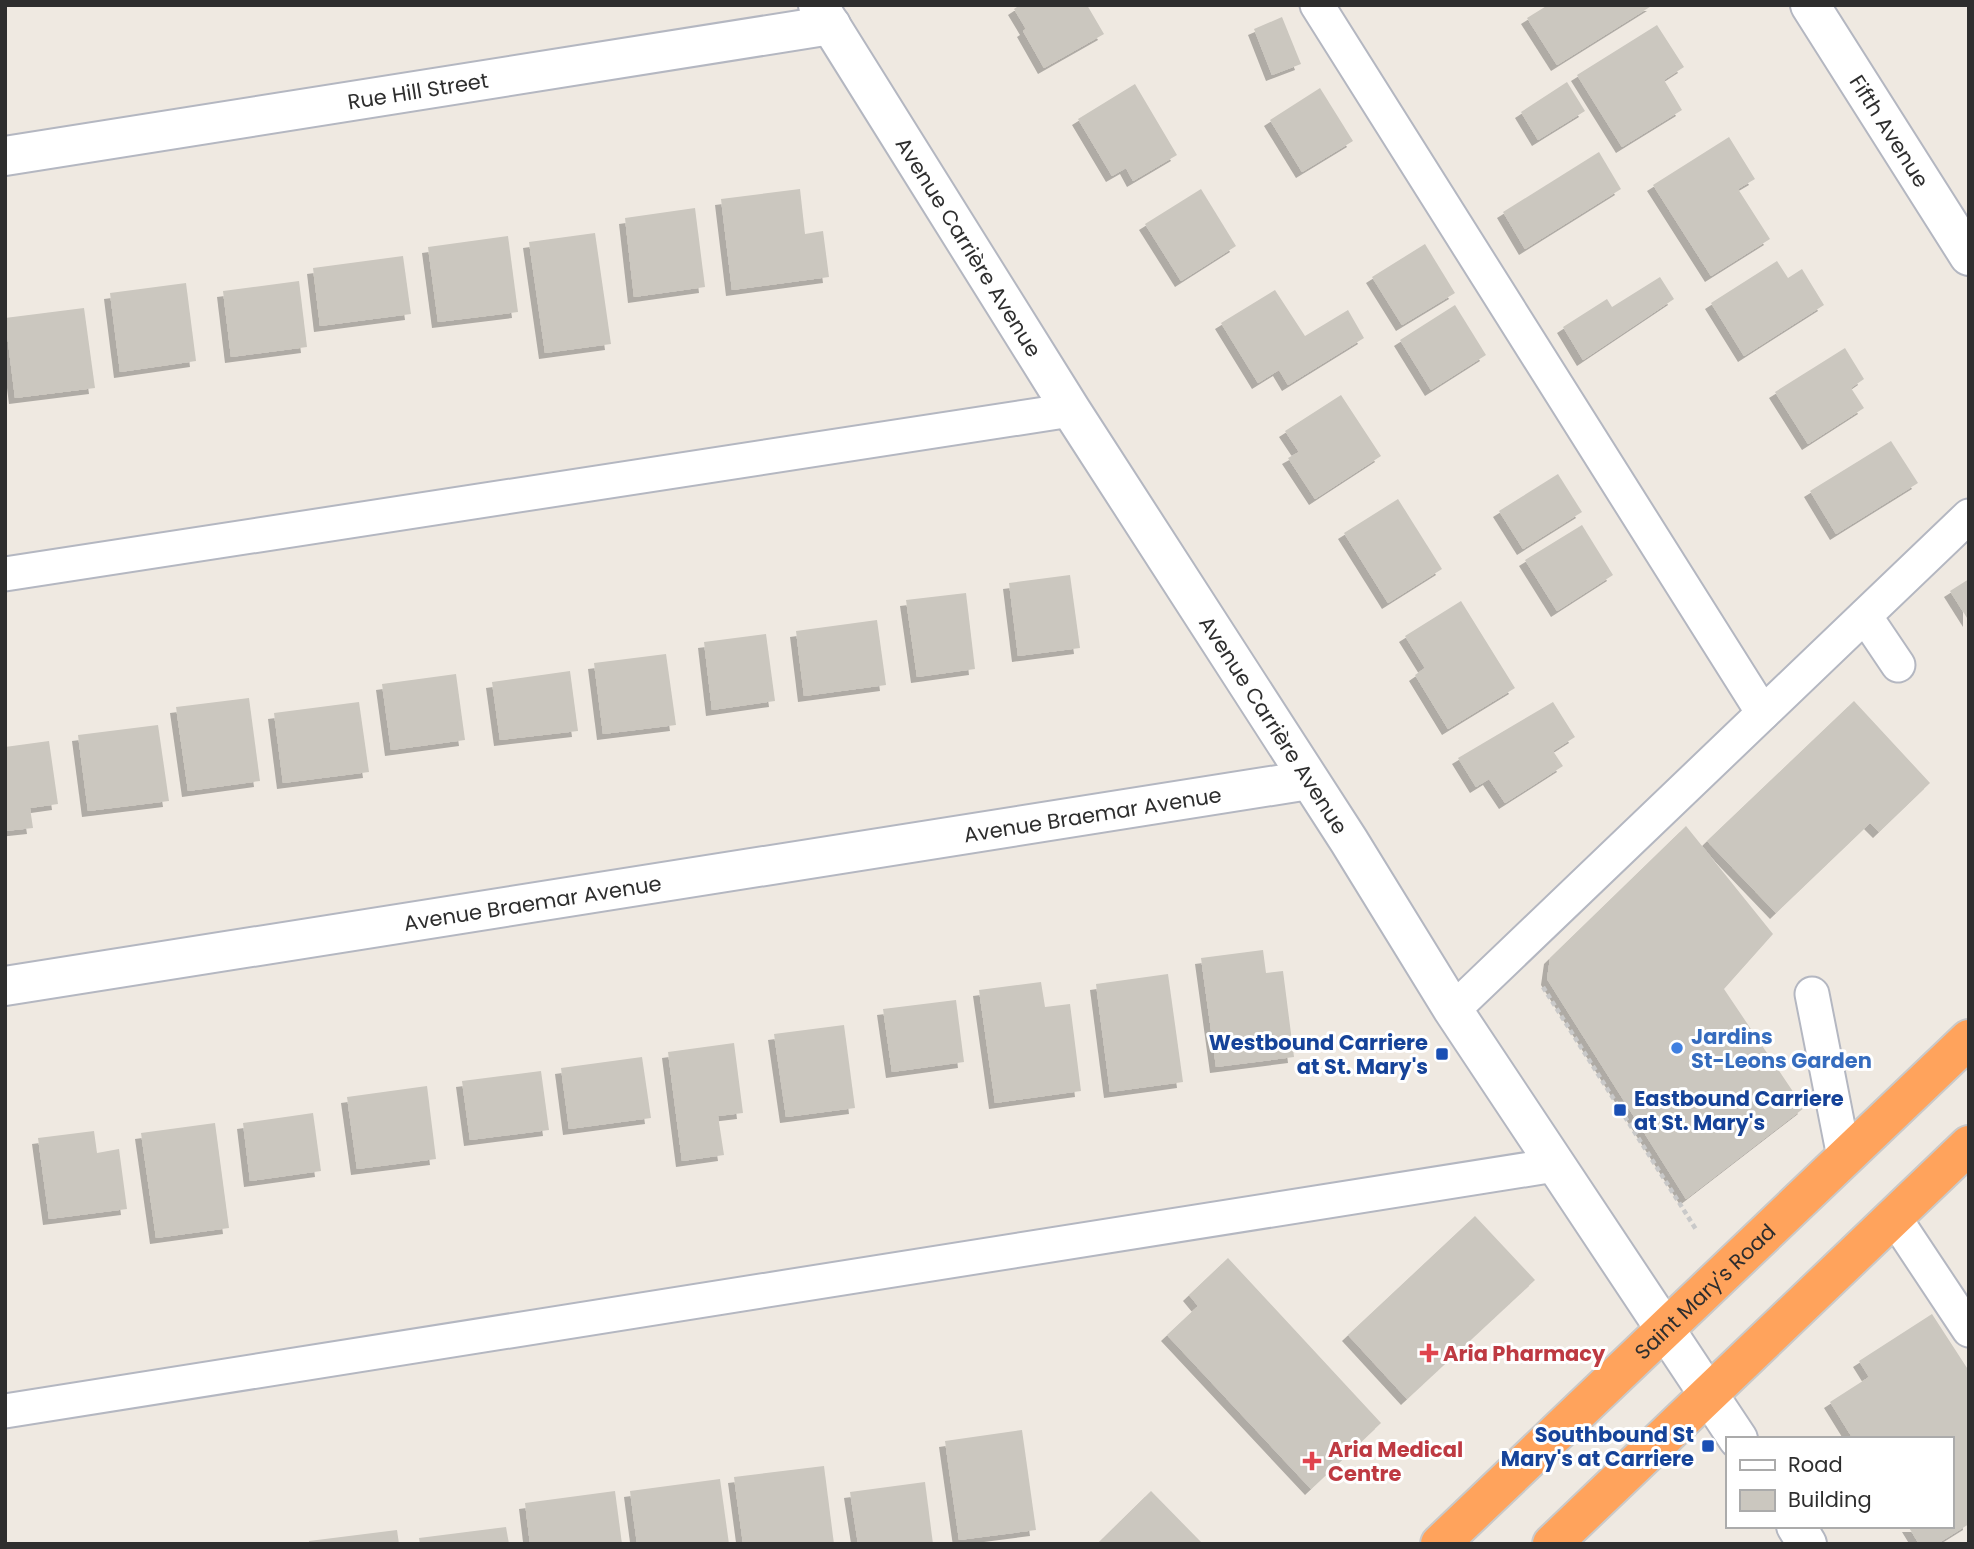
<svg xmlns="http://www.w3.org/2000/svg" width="1974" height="1549" font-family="Poppins,sans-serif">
  <defs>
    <filter id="shadow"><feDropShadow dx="-6" dy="6" stdDeviation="0" flood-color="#0004"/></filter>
  </defs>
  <rect width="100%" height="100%" fill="#efe9e1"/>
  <g fill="#cbc7bf" filter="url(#shadow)">
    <path d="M 1020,5 L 1087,5 L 1104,34 L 1044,68 L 1023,31 L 1026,29 L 1014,9 Z"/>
    <path d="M 1548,5 L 1653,5 L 1557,65 L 1527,18 Z"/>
    <path d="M 1282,17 L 1301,64 L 1272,75 L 1254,29 Z"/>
    <path d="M 1657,25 L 1684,67 L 1664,80 L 1682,110 L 1622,147 L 1577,75 Z"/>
    <path d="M 1567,82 L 1585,111 L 1538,140 L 1521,112 Z"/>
    <path d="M 1135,84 L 1177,155 L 1133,181 L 1126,168 L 1112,176 L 1078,119 Z"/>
    <path d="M 1320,88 L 1353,141 L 1302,172 L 1270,120 Z"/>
    <path d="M 1729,137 L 1755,179 L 1738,189 L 1770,239 L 1711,276 L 1653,185 Z"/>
    <path d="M 1599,152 L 1621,189 L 1525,249 L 1503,212 Z"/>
    <path d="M 800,189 L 805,234 L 823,231 L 829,277 L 732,290 L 721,199 Z"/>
    <path d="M 1201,189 L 1236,246 L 1181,281 L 1145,224 Z"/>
    <path d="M 695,208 L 705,287 L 634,297 L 625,218 Z"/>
    <path d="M 595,233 L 611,344 L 545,353 L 529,242 Z"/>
    <path d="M 508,236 L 518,312 L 438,322 L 428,247 Z"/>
    <path d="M 1425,244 L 1455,293 L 1402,325 L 1372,277 Z"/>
    <path d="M 403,256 L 411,314 L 320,326 L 313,268 Z"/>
    <path d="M 1777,261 L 1788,278 L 1802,269 L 1824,305 L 1744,356 L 1711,303 Z"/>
    <path d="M 1660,277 L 1674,299 L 1583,360 L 1563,327 L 1607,299 L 1612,307 Z"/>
    <path d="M 299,281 L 307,347 L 231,357 L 223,291 Z"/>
    <path d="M 186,283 L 196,361 L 120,372 L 110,293 Z"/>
    <path d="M 1275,290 L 1305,336 L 1348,310 L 1364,338 L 1288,385 L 1279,370 L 1258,383 L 1221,323 Z"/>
    <path d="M 1455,305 L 1486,355 L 1431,390 L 1400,340 Z"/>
    <path d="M 84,308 L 95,388 L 15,398 L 5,318 Z"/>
    <path d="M 1845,348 L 1864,379 L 1851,388 L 1864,408 L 1808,444 L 1775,392 Z"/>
    <path d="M 1341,395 L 1381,456 L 1315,499 L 1288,458 L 1299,452 L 1285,431 Z"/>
    <path d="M 1891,441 L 1918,483 L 1836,534 L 1810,491 Z"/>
    <path d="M 1558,474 L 1582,512 L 1523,549 L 1499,511 Z"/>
    <path d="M 1398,499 L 1442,569 L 1388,603 L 1344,533 Z"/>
    <path d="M 1582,525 L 1613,575 L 1557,611 L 1525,560 Z"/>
    <path d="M 1070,575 L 1080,648 L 1018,656 L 1009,583 Z"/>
    <path d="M 1969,579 L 1969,621 L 1950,591 Z"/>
    <path d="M 966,593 L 975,669 L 917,677 L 906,600 Z"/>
    <path d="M 1461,601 L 1515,688 L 1448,729 L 1415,675 L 1425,668 L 1405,636 Z"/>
    <path d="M 877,620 L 886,685 L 804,696 L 796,631 Z"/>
    <path d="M 766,634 L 775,701 L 712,710 L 704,642 Z"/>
    <path d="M 666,654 L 676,725 L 603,734 L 594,663 Z"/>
    <path d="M 570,671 L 578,731 L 500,740 L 492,682 Z"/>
    <path d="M 456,674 L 465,740 L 391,750 L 382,684 Z"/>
    <path d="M 249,698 L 260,781 L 188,791 L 176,707 Z"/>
    <path d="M 1854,701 L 1930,783 L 1879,832 L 1870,823 L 1776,913 L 1707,841 Z"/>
    <path d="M 359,702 L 369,772 L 283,783 L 274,713 Z"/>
    <path d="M 1553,702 L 1575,737 L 1553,751 L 1563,766 L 1505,803 L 1489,779 L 1476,787 L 1458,758 Z"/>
    <path d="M 158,725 L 169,801 L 88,811 L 78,735 Z"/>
    <path d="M 49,741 L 58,804 L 30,808 L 33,828 L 5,831 L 5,747 Z"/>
    <path d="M 1686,826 L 1773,934 L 1724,989 L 1804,1108 L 1686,1199 L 1547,979 L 1550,958 Z"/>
    <path d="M 1263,950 L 1266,973 L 1283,971 L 1294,1057 L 1216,1067 L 1201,958 Z"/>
    <path d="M 1168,974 L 1183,1082 L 1110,1092 L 1096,984 Z"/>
    <path d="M 1041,982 L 1045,1007 L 1070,1004 L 1081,1091 L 995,1103 L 979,990 Z"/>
    <path d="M 956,1000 L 964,1062 L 892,1072 L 883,1009 Z"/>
    <path d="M 844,1025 L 855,1108 L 786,1117 L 774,1034 Z"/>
    <path d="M 734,1043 L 743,1113 L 718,1116 L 724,1155 L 682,1161 L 668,1052 Z"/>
    <path d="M 642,1057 L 651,1118 L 569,1129 L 561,1068 Z"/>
    <path d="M 541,1071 L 549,1130 L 470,1140 L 462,1081 Z"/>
    <path d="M 427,1086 L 436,1159 L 357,1169 L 347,1097 Z"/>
    <path d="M 313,1113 L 321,1171 L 250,1181 L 243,1123 Z"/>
    <path d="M 215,1123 L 229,1228 L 156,1238 L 141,1133 Z"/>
    <path d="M 94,1131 L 97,1153 L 119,1149 L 127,1209 L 49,1219 L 38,1138 Z"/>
    <path d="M 1475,1216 L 1535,1280 L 1407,1399 L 1348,1335 Z"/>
    <path d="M 1228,1258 L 1381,1423 L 1311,1489 L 1167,1335 L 1198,1306 L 1189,1295 Z"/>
    <path d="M 1932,1314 L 1969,1371 L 1969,1524 L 1937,1544 L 1919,1544 L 1908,1526 L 1951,1526 L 1951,1439 L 1853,1439 L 1830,1402 L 1869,1377 L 1859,1361 Z"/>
    <path d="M 1022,1430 L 1036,1530 L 959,1540 L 945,1441 Z"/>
    <path d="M 824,1466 L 834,1544 L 743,1544 L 734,1477 Z"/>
    <path d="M 720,1479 L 729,1544 L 637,1544 L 630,1491 Z"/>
    <path d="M 925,1482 L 933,1544 L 858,1544 L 850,1492 Z"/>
    <path d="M 615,1491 L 622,1544 L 530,1544 L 525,1503 Z"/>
    <path d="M 1151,1491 L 1203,1544 L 1097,1544 Z"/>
    <path d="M 506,1527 L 509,1544 L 420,1544 L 419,1538 Z"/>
    <path d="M 397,1530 L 399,1544 L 309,1544 L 309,1541 Z"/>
  </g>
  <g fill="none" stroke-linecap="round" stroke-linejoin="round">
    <g stroke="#b4b7c1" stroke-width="37">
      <g id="lane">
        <path d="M 1317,5 L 1763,713"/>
        <path d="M 5,574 L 1071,410"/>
        <path d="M 1865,616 L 1898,665"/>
        <path d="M 1812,994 L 1844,1157"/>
        <path d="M 1453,1010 L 1969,516"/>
        <path d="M 1894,1217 L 1969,1330"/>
        <path d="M 5,1411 L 1555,1165"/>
      </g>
    </g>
    <g stroke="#b4b7c1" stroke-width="42">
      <g id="street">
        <path id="s1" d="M 818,5 L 1071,410 L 1349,841 L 1453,1010 L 1738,1439"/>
        <path id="s2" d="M 1810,5 L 1969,256"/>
        <path id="s3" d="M 5,156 L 831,25"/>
        <path id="s4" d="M 5,986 L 1309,780"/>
        <path d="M 1796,1526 L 1807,1544"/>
      </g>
    </g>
    <g stroke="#c9c9c9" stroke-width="42">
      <g id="highway">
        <path id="s5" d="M 1440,1544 L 1969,1039"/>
        <path d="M 1552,1544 L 1969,1145"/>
      </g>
    </g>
    <path stroke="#c9c9c9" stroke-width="4.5" stroke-dasharray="5 3.5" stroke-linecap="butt" d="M 1543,987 L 1697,1231"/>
    <use href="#lane" stroke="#fff" stroke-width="33"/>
    <use href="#street" stroke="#fff" stroke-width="38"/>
    <use href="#highway" stroke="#ffa35c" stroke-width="38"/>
  </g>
  <circle fill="#3f7fe0" stroke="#fff" stroke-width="2.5" cx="1677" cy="1048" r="7"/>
  <g fill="#1a4fb4" stroke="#fff" stroke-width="2.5">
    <rect x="1435" y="1047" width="14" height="14" rx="3.5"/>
    <rect x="1613" y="1103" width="14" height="14" rx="3.5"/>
    <rect x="1701" y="1439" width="14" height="14" rx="3.5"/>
  </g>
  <g fill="#e0444e" stroke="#fff" stroke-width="2.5">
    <path d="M1425.5 1342.5h7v7h7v7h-7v7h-7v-7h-7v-7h7z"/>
    <path d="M1308.5 1450.5h7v7h7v7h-7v7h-7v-7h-7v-7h7z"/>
  </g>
  <g text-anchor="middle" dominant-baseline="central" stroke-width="6" stroke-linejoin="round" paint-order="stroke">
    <g font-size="21" fill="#2e2e2e" stroke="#fff">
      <text stroke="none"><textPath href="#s3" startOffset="418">Rue Hill Street</textPath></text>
      <text stroke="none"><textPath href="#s2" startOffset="149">Fifth Avenue</textPath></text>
      <text stroke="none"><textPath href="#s1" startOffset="285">Avenue Carrière Avenue</textPath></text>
      <text stroke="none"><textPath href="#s1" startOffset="852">Avenue Carrière Avenue</textPath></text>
      <text stroke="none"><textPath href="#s4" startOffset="1101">Avenue Braemar Avenue</textPath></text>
      <text stroke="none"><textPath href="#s4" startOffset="534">Avenue Braemar Avenue</textPath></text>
      <text stroke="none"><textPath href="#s5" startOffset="366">Saint Mary's Road</textPath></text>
    </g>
    <g font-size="21" font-weight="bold" fill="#366cbe" stroke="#fff" text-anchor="start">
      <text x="1691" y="1036">Jardins<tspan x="1691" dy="24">St-Leons Garden</tspan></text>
    </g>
    <g font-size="21" font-weight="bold" fill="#164399" stroke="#fff" text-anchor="end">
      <text x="1428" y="1042">Westbound Carriere<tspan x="1428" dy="24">at St. Mary's</tspan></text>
      <text x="1634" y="1098" text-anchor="start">Eastbound Carriere<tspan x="1634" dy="24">at St. Mary's</tspan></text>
      <text x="1694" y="1434">Southbound St<tspan x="1694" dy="24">Mary's at Carriere</tspan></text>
    </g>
    <g font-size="21" font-weight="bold" fill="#be3a42" stroke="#fff" text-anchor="start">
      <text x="1443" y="1353">Aria Pharmacy</text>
      <text x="1328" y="1449">Aria Medical<tspan x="1328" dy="24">Centre</tspan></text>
    </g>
  </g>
  <rect width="1974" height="1549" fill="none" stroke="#2e2e2e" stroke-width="14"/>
  <rect x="1726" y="1437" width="228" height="91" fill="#ffffff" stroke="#ababab" stroke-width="2"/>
  <rect x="1740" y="1460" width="35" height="10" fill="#ffffff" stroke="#ababab" stroke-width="2"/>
  <text x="1788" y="1472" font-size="21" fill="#2e2e2e">Road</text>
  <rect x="1740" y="1490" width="35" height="21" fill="#cbc7bf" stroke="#ababab" stroke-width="2"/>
  <text x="1788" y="1507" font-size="21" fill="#2e2e2e">Building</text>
</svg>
